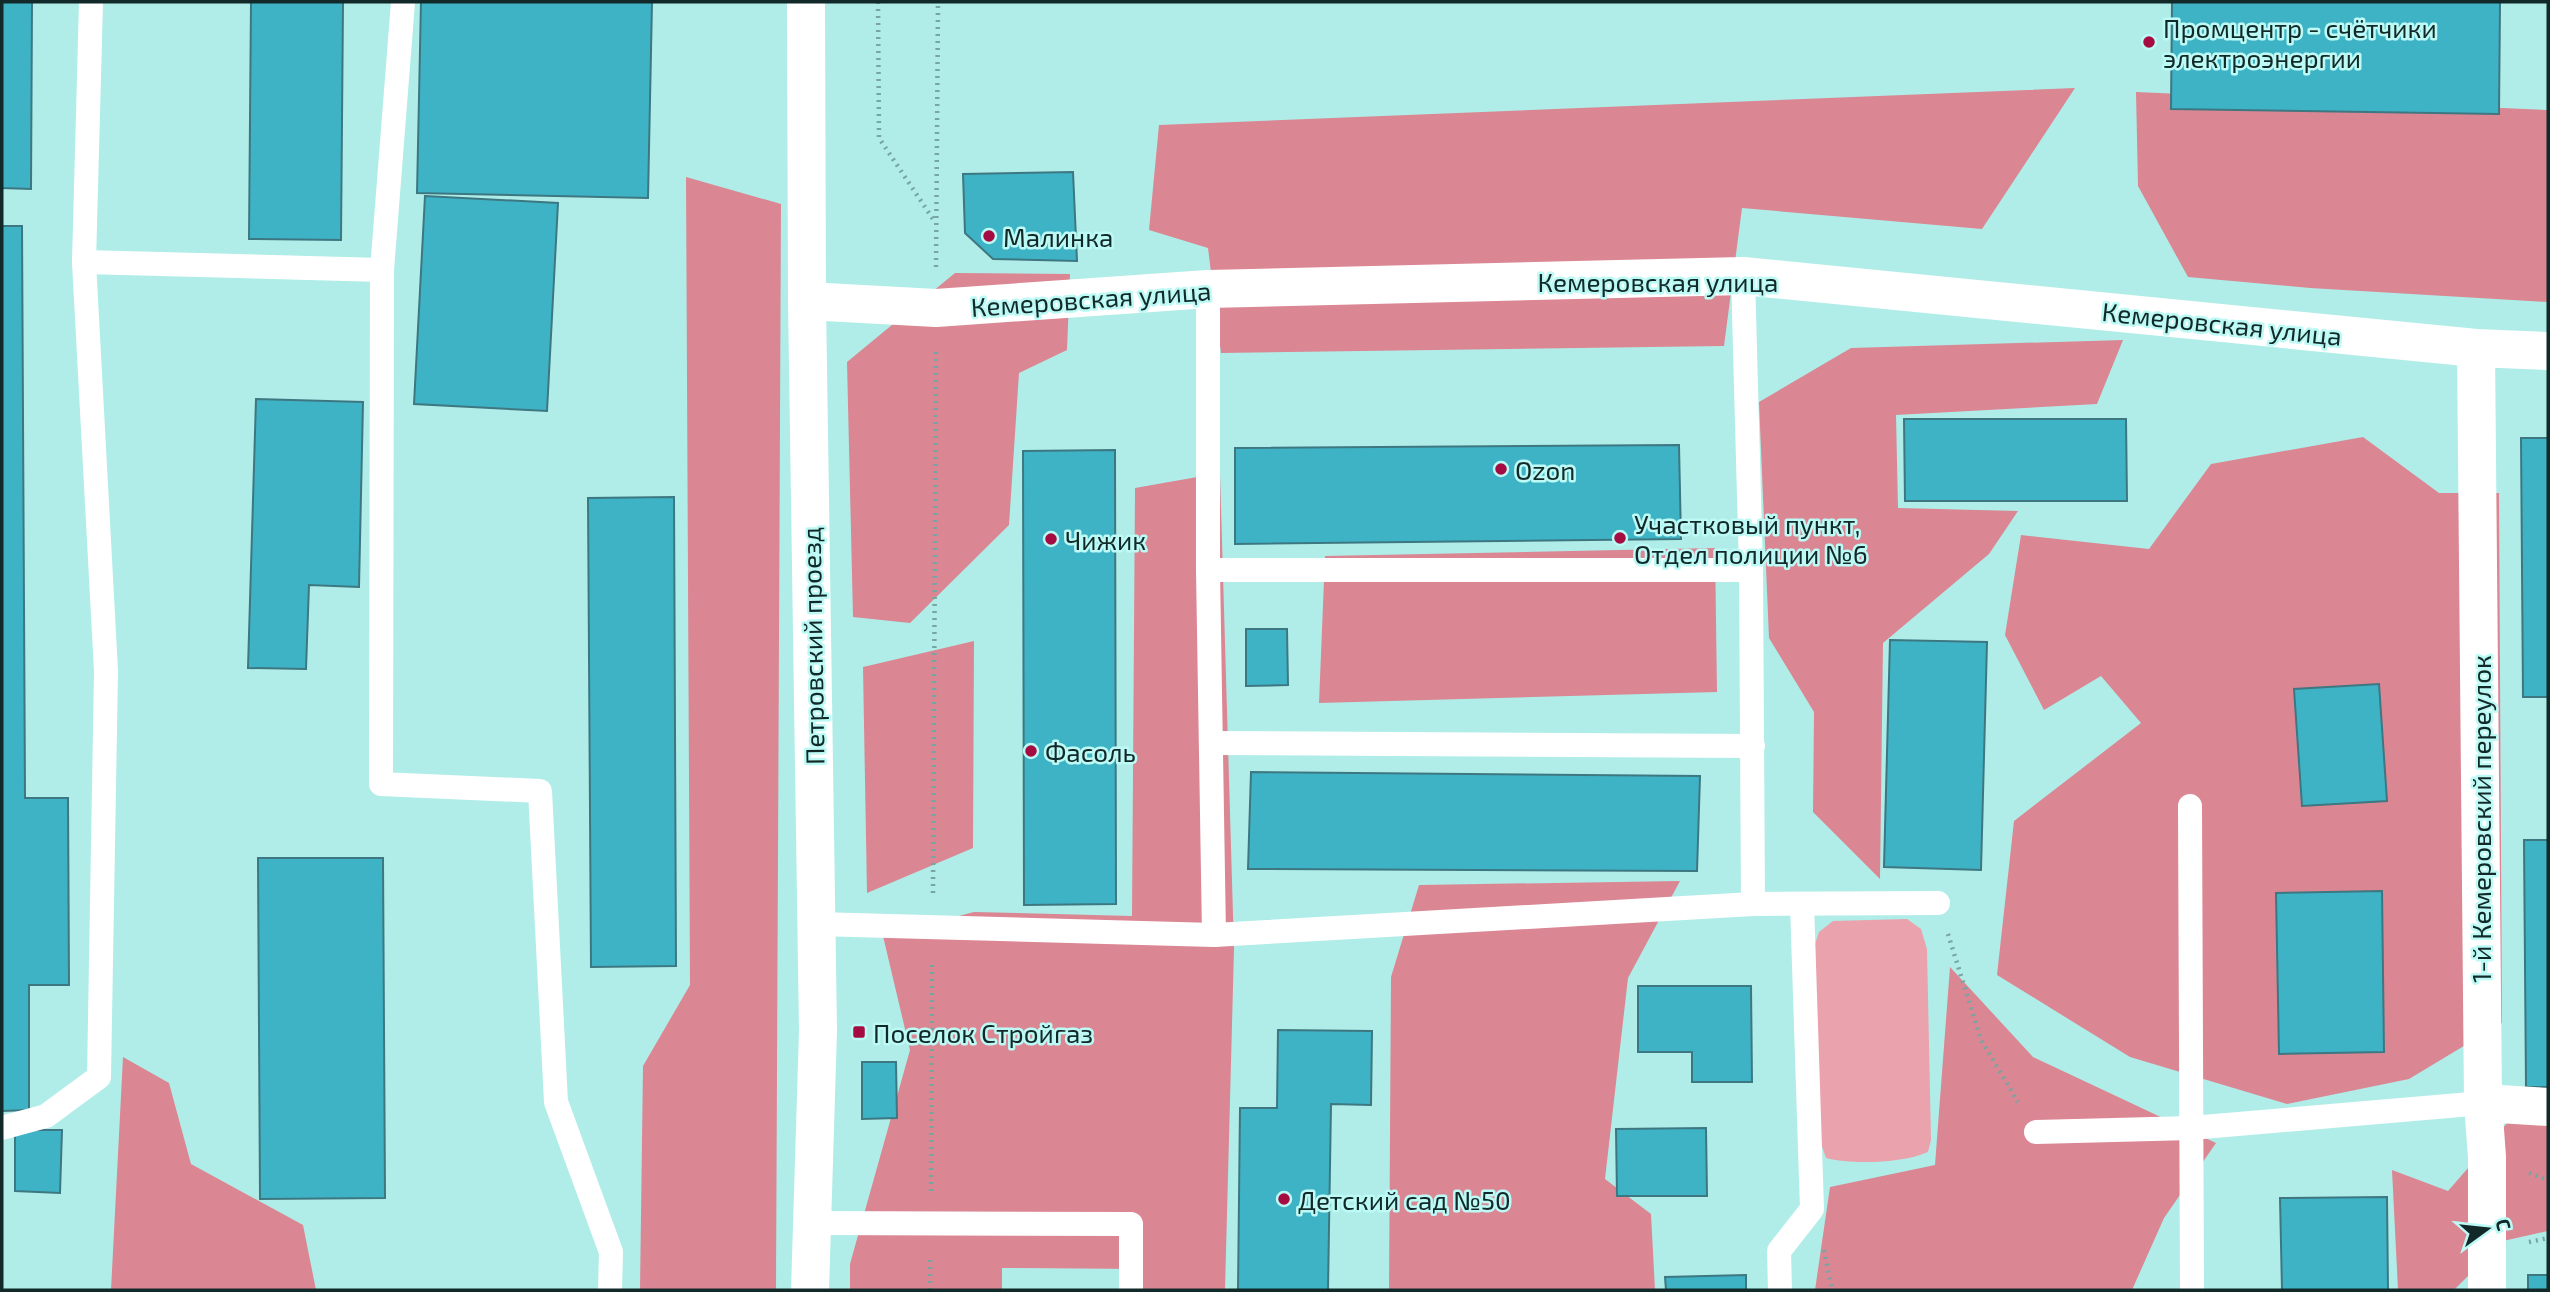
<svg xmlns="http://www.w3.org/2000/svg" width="2550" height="1292" font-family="'Exo 2',sans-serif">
  <rect width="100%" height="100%" fill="#b0ede8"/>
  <path fill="#eaa3ac" d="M 1907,919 L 1921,929 L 1927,949 L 1931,1140 L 1928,1152 C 1904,1163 1852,1165 1826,1158 L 1819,1138 L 1815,944 L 1819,932 L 1833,921 Z"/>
  <g fill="#db8693">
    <path d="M 2075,88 L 1982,229 L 1742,208 L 1724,346 L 1221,353 L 1208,248 L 1149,230 L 1159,125 Z"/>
    <path d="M 2136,92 L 2548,110 L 2548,302 L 2310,288 L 2188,277 L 2138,186 Z"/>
    <path d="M 686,177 L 781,204 L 776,1290 L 640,1290 L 643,1066 L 690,985 Z"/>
    <path d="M 955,273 L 1070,274 L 1067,350 L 1019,373 L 1009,525 L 910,623 L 853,617 L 847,362 Z"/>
    <path d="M 2123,340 L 2097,404 L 1896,415 L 1898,508 L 2018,511 L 1989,554 L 1883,643 L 1880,879 L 1813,812 L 1814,712 L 1769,638 L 1759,402 L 1851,348 Z"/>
    <path d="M 2363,437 L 2439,493 L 2499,493 L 2502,1023 L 2409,1079 L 2287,1104 L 2130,1057 L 1997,975 L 2014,821 L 2141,723 L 2101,676 L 2044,710 L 2005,635 L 2021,535 L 2149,549 L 2211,464 Z"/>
    <path d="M 1220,473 L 1234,949 L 1225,1290 L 1142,1290 L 1141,1269 L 1002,1268 L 1002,1290 L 850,1290 L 850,1264 L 910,1050 L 883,936 L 974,912 L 1132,916 L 1135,488 Z"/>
    <path d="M 1715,548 L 1717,692 L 1319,703 L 1325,556 Z"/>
    <path d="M 974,641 L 973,848 L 867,893 L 863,667 Z"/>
    <path d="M 1680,881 L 1628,978 L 1605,1179 L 1651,1214 L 1655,1290 L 1389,1290 L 1391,977 L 1419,885 Z"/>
    <path d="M 1950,967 L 2033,1057 L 2216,1143 L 2164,1218 L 2132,1290 L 1815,1290 L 1830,1187 L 1935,1165 Z"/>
    <path d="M 123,1057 L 169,1083 L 191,1164 L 303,1225 L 316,1290 L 111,1290 Z"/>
    <path d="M 2548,1097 L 2548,1231 L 2503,1241 L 2454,1290 L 2398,1290 L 2392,1170 L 2448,1191 L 2529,1098 Z"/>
  </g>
  <g fill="#3fb3c6" stroke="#3d7781" stroke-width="2">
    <path d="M 2,2 L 32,2 L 31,189 L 2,188 Z"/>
    <path d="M 251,2 L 343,2 L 341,240 L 249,239 Z"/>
    <path d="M 421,2 L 652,2 L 648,198 L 417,193 Z"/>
    <path d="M 2172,2 L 2500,2 L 2499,114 L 2171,109 Z"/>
    <path d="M 1073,172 L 1077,261 L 993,259 L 965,233 L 963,174 Z"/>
    <path d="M 425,196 L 558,203 L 547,411 L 414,404 Z"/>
    <path d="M 2,226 L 22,226 L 25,798 L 68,798 L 69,985 L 29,985 L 29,1110 L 2,1111 Z"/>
    <path d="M 256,399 L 363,402 L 359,587 L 309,585 L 306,669 L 248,668 Z"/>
    <path d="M 1904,419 L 2126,419 L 2127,501 L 1905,501 Z"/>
    <path d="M 2521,438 L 2548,438 L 2548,697 L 2523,697 Z"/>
    <path d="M 1679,445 L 1681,539 L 1235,544 L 1235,448 Z"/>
    <path d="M 1115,450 L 1116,904 L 1024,905 L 1023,451 Z"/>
    <path d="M 674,497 L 676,966 L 591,967 L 588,498 Z"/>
    <path d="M 1246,629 L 1287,629 L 1288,685 L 1246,686 Z"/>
    <path d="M 1890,640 L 1987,642 L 1981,870 L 1884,867 Z"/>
    <path d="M 2379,684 L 2387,801 L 2302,806 L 2294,689 Z"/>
    <path d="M 1251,772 L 1700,776 L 1697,871 L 1248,869 Z"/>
    <path d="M 2524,840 L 2548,840 L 2548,1087 L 2526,1087 Z"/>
    <path d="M 258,858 L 383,858 L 385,1198 L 260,1199 Z"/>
    <path d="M 2382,891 L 2384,1052 L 2279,1054 L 2276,893 Z"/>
    <path d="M 1638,986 L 1751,986 L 1752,1082 L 1692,1082 L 1692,1052 L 1638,1052 Z"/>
    <path d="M 1278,1030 L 1372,1031 L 1371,1105 L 1331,1104 L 1328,1290 L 1238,1290 L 1240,1108 L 1277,1108 Z"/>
    <path d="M 862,1062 L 896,1062 L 897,1118 L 862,1119 Z"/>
    <path d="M 1706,1128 L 1707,1196 L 1617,1196 L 1616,1129 Z"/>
    <path d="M 15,1130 L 62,1130 L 60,1193 L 15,1191 Z"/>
    <path d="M 2387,1197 L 2388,1290 L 2282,1290 L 2280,1198 Z"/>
    <path d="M 1746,1275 L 1746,1290 L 1666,1290 L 1665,1277 Z"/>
    <rect x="2528" y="1275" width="20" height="15"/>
  </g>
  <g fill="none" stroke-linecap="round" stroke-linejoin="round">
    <g stroke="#76a5a2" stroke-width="4.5" stroke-dasharray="2 5" stroke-linecap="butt">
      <path d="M 878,2 L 879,138 L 935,222"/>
      <path d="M 936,267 L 938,2"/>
      <path d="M 933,893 L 936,349"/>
      <path d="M 1948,934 L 1981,1040 L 2018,1102"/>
      <path d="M 2529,1173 L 2548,1180"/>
      <path d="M 931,1191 L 932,962"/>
      <path d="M 2529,1242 L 2548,1238"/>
      <path d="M 1824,1250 L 1832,1290"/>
      <path d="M 930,1290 L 930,1259"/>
    </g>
    <g stroke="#fff" stroke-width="24">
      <path d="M 84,262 L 382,270 L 403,2"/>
      <path d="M 382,270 L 381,784 L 540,791 L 556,1102 L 611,1252 L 610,1290"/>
      <path d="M 1743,276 L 1751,570 L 1753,904"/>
      <path d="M 1208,570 L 1751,570"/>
      <path d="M 1211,743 L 1753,746"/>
      <path d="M 2190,806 L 2192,1290"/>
      <path d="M 816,924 L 1214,935 L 1208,570 L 1208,289"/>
      <path d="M 1214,935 L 1753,904 L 1938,903"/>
      <path d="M 2,1128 L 46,1116 L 99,1077 L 106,671 L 84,262 L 91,2"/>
      <path d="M 2036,1132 L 2191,1128 L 2483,1103"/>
      <path d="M 812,1223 L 1131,1224 L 1131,1290"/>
      <path d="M 1780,1290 L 1779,1251 L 1812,1209 L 1802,904"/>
    </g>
    <g stroke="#fff" stroke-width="38">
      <path d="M 806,2 L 807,301 L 818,1031 L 810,1290"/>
      <path d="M 807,301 L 936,308 L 1208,289 L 1743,276 L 2476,348 L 2548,351"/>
      <path d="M 2476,348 L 2483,1103 L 2487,1157 L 2487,1290"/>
      <path d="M 2483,1103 L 2548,1107"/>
    </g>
  </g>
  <g fill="#a50c41" stroke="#bdfaf5" stroke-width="2.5">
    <circle cx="2149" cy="42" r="7"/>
    <circle cx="989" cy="236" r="7"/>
    <circle cx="1501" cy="469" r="7"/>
    <circle cx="1620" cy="538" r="7"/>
    <circle cx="1051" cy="539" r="7"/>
    <circle cx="1031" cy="751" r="7"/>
    <rect x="852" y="1025" width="14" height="14" rx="3.5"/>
    <circle cx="1284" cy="1199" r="7"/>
  </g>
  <g text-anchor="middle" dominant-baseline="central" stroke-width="5" stroke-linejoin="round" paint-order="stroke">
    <g font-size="26" fill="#112a29" stroke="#bdfaf5" text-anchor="start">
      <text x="2163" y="27">Промцентр - счётчики<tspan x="2163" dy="30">электроэнергии</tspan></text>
      <text x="1003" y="236">Малинка</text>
      <text x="1515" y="469">Ozon</text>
      <text x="1634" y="523">Участковый пункт,<tspan x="1634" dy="30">Отдел полиции №6</tspan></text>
      <text x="1065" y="539">Чижик</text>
      <text x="1045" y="751">Фасоль</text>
      <text x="873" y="1032">Поселок Стройгаз</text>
      <text x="1298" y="1199">Детский сад №50</text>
    </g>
    <g font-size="26" fill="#112a29" stroke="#bdfaf5">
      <text x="1658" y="281">Кемеровская улица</text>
      <text transform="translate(1091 298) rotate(-4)">Кемеровская улица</text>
      <text transform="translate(2222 323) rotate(6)">Кемеровская улица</text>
      <text transform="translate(812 646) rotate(-91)">Петровский проезд</text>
      <text transform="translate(2480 819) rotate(-90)">1-й Кемеровский переулок</text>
    </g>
  </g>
  <rect width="2550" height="1292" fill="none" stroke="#112a29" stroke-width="7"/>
  <g transform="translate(2487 1229) rotate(75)" stroke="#bdfaf5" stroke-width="5" paint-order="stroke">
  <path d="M0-5L12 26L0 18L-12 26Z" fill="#112a29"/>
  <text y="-10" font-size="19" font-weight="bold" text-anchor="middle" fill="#112a29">С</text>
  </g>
</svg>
